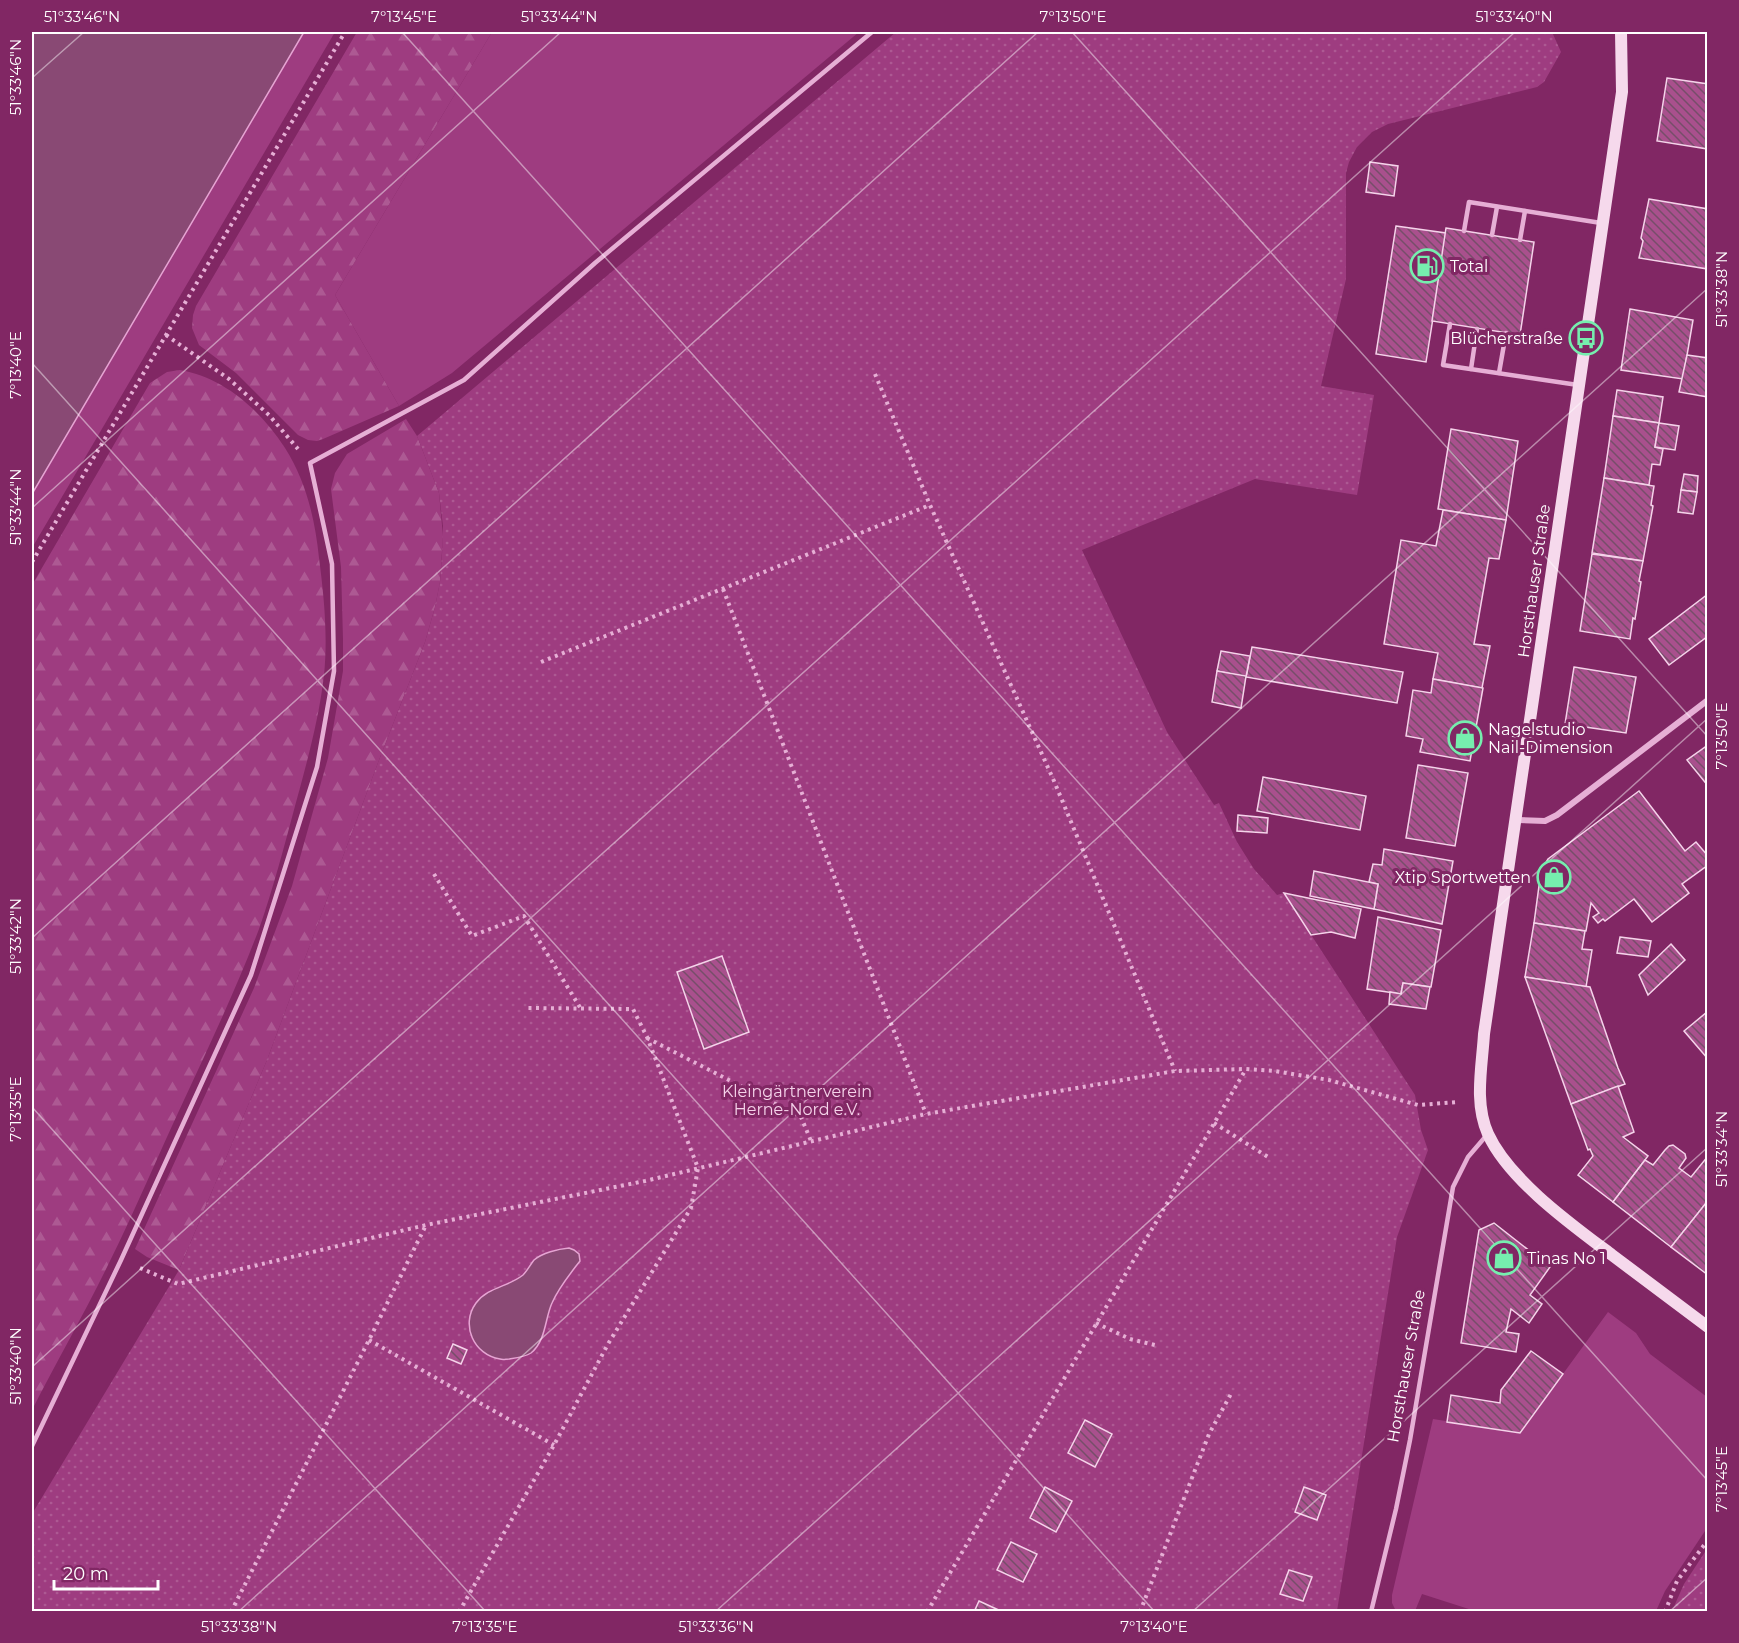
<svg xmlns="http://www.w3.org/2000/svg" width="1739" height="1643" font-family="Montserrat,sans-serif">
  <defs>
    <pattern id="forest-firs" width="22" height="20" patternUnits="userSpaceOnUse" patternTransform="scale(1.5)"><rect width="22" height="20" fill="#9e3c80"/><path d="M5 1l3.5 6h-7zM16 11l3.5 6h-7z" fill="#ad5993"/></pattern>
    <pattern id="park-dots" width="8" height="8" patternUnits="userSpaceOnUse" patternTransform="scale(1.5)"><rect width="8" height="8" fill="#9e3c80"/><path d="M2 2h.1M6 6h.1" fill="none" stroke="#ad5993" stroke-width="1.8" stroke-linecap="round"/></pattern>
    <pattern id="building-back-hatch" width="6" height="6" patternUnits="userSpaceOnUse" patternTransform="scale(1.5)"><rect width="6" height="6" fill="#a9508d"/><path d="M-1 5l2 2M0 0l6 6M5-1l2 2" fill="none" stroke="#764e69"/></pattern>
  </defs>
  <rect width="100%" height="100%" fill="#812764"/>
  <g fill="#9e3c80">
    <path d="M 304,32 L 335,32 L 32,548 L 32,494 Z"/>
    <path d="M 492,32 L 859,32 L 452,373 L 399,406 L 335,295 Z"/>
    <path d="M 1608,1312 L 1636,1333 L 1650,1354 L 1707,1397 L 1707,1528 L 1665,1591 L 1656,1611 L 1475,1611 L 1422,1594 L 1415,1611 L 1396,1611 L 1392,1603 L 1392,1595 L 1433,1419 L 1520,1433 Z"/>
  </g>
  <g fill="url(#forest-firs)">
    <path d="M 357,32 L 492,32 L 335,295 L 399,406 L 323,439 L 317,441 L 308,440 L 298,435 L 236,373 L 199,345 L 192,328 L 193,315 L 196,306 Z"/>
    <path d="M 180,370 C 225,378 260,410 285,448 C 306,481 315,519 319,558 C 324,596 328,636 324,675 C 319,719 307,762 295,806 C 284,847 273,889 259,929 C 237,987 210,1044 184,1100 C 158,1155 135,1211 108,1265 C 84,1314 57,1361 32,1410 L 32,585 L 150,383 L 167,372 Z"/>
    <path d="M 406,419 L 417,436 L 439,493 L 443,536 L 440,582 L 435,607 L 425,642 L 379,760 L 267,1060 L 179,1270 L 147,1257 L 135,1249 L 254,988 L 292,886 L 328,758 L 343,671 L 343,639 L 341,567 L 331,489 L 335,473 L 347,454 Z"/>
  </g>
  <g fill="url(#park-dots)">
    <path d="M 896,32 L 1552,32 L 1561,52 L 1544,82 L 1537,87 L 1388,124 L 1372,132 L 1357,147 L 1349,162 L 1346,173 L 1346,279 L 1321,386 L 1374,395 L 1357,495 L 1255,479 L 1082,550 L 1167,732 L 1214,805 L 1219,803 L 1237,842 L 1254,869 L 1277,895 L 1284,893 L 1415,1095 L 1421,1130 L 1428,1150 L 1397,1237 L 1337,1611 L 32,1611 L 32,1514 L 179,1270 L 267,1060 L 379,760 L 425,642 L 435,607 L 440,582 L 442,555 L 443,526 L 439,493 L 417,436 Z"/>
    <path d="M 1707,1549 L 1707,1611 L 1672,1611 L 1684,1584 Z"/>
  </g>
  <g fill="#894974" stroke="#e6a4d3" stroke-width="1.5">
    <path d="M 32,32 L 304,32 L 32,494 Z"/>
    <path d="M 569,1248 L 574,1250 L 579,1254 L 580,1261 C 570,1274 559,1287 552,1303 C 545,1318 546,1341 531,1353 C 525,1357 516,1358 509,1359 C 506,1359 503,1360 500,1359 C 474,1355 460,1325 476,1303 C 488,1287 508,1287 523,1275 C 527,1271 530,1265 534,1260 C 542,1253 558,1249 569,1248 Z"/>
  </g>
  <g fill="url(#building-back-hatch)" stroke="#f5d3ea" stroke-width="1.5">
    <path d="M 1667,78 L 1708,84 L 1708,149 L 1657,141 Z"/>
    <path d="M 1370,162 L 1398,166 L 1394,196 L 1366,192 Z"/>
    <path d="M 1649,199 L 1708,209 L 1708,269 L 1639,258 L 1643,241 L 1641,238 Z"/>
    <path d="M 1396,226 L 1446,233 L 1448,239 L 1447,247 L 1444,249 L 1426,362 L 1376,354 Z"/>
    <path d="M 1446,228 L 1534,242 L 1520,335 L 1432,321 Z"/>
    <path d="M 1630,309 L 1693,320 L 1683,379 L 1621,370 Z"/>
    <path d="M 1687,355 L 1708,358 L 1708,397 L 1679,392 Z"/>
    <path d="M 1617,390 L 1663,397 L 1659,423 L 1613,416 Z"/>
    <path d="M 1613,416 L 1659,423 L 1655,447 L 1663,449 L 1660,465 L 1652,464 L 1649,485 L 1604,478 Z"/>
    <path d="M 1659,423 L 1679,426 L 1675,450 L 1655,447 Z"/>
    <path d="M 1451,429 L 1518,441 L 1506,520 L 1438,509 Z"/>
    <path d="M 1684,474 L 1698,476 L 1697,492 L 1681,490 Z"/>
    <path d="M 1604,478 L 1654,486 L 1651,505 L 1653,506 L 1643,561 L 1592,553 Z"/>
    <path d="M 1681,490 L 1697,492 L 1693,514 L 1678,512 Z"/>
    <path d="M 1443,510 L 1506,520 L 1499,559 L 1489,558 L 1474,644 L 1490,646 L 1482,688 L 1433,679 L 1438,653 L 1384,644 L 1401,540 L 1436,546 Z"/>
    <path d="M 1592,554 L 1643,561 L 1639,581 L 1641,582 L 1635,619 L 1633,618 L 1630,639 L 1580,631 Z"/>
    <path d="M 1708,594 L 1708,636 L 1669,665 L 1649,639 Z"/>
    <path d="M 1252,647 L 1403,672 L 1397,703 L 1246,677 Z"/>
    <path d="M 1221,651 L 1250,656 L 1246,677 L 1217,671 Z"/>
    <path d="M 1574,667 L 1636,677 L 1626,733 L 1565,724 Z"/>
    <path d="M 1217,671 L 1246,676 L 1241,708 L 1212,702 Z"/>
    <path d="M 1433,679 L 1483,688 L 1470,761 L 1420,752 L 1423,739 L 1406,736 L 1413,690 L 1431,693 Z"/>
    <path d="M 1708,745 L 1708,786 L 1687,760 Z"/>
    <path d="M 1418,765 L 1468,773 L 1455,846 L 1406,838 Z"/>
    <path d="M 1263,777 L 1366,796 L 1360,830 L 1257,811 Z"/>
    <path d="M 1639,791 L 1685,851 L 1696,842 L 1708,856 L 1708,865 L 1682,884 L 1689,893 L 1652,922 L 1634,899 L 1605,921 L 1603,919 L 1598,923 L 1593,917 L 1599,913 L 1591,903 L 1586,931 L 1534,923 L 1541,871 L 1548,859 Z"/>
    <path d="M 1238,815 L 1268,818 L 1267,833 L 1237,831 Z"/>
    <path d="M 1384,849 L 1453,861 L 1442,924 L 1374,909 L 1378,884 L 1369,882 L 1373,864 L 1382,865 Z"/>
    <path d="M 1314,871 L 1378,884 L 1374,909 L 1310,896 Z"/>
    <path d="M 1284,893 L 1361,909 L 1355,938 L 1331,932 L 1311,935 Z"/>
    <path d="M 1378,917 L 1441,930 L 1431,987 L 1403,983 L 1401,994 L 1367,989 Z"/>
    <path d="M 1534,923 L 1585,931 L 1582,949 L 1592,950 L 1586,987 L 1525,977 Z"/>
    <path d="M 1620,937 L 1651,941 L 1648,957 L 1617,953 Z"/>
    <path d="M 1671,944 L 1685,960 L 1648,995 L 1639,975 Z"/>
    <path d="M 722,956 L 749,1032 L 704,1049 L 677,972 Z"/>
    <path d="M 1525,977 L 1590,987 L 1618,1068 L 1625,1084 L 1571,1104 Z"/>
    <path d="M 1403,983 L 1430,987 L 1426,1009 L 1389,1004 L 1390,992 L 1401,994 Z"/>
    <path d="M 1707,1012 L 1708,1012 L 1708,1059 L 1684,1031 Z"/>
    <path d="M 1618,1086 L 1634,1132 L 1623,1137 L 1648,1156 L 1613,1202 L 1578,1175 L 1593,1156 L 1590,1149 L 1588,1150 L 1571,1104 Z"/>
    <path d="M 1673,1145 L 1685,1154 L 1686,1158 L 1679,1168 L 1691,1177 L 1708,1156 L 1708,1201 L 1671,1247 L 1613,1202 L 1645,1160 L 1653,1165 L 1665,1150 L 1669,1146 Z"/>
    <path d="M 1706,1203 L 1708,1204 L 1708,1275 L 1671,1247 Z"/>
    <path d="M 1494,1223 L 1550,1267 L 1530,1295 L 1542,1304 L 1529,1323 L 1511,1309 L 1506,1332 L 1519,1334 L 1516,1352 L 1461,1343 L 1479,1230 Z"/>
    <path d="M 453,1344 L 467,1350 L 461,1364 L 447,1358 Z"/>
    <path d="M 1531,1351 L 1563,1374 L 1520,1433 L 1447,1422 L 1451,1395 L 1500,1403 L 1501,1390 Z"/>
    <path d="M 1085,1420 L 1112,1434 L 1095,1467 L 1068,1453 Z"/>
    <path d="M 1045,1487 L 1072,1501 L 1056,1532 L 1030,1518 Z"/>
    <path d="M 1304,1487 L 1326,1495 L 1317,1520 L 1295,1512 Z"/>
    <path d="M 1011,1542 L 1037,1554 L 1023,1582 L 997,1570 Z"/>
    <path d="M 1289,1570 L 1312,1577 L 1303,1601 L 1280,1594 Z"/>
    <path d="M 979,1601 L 1003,1612 L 974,1612 Z"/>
  </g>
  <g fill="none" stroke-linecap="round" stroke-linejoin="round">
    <g stroke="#e6afd5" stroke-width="4" stroke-dasharray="3 4.5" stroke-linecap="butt">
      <path d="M 166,335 L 229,379 L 269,415 L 298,449"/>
      <path d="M 875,374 L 930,505 L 1054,781 L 1175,1071"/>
      <path d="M 32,562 L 345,32"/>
      <path d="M 723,589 L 926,1114"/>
      <path d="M 541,662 L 930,505"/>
      <path d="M 434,874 L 472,936 L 524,916 L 581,1009"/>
      <path d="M 647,1038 L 801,1117 L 811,1141"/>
      <path d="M 1214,1123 L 1268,1157"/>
      <path d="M 140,1268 L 178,1284 L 426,1225 L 645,1181 L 926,1114 L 1175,1071 L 1246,1069 L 1275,1071 L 1329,1080 L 1418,1105 L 1458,1102"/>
      <path d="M 1096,1323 L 1130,1339 L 1155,1345"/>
      <path d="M 369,1340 L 554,1445"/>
      <path d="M 231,1612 L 369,1340 L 426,1225"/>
      <path d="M 459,1612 L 554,1445 L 608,1344 L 691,1208 L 698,1168 L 647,1037 L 633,1009 L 527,1008"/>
      <path d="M 927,1612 L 1246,1069"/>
      <path d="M 1140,1612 L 1209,1434 L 1232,1392"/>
      <path d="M 1665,1612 L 1677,1581 L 1708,1540"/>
    </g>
    <g stroke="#e6afd5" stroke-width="4.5">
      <path d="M 1464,231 L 1469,202 L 1601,223"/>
      <path d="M 1492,235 L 1497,207"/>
      <path d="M 1520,240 L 1525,211"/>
      <path d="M 1450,324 L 1443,365 L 1578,385"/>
      <path d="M 1471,369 L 1477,329"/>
      <path d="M 1499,373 L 1506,333"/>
      <path d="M 32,1446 L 121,1260 L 251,975 L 317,767 L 334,671 L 332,564 L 310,463 L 464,380 L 595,263 L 872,32"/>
      <path d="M 1371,1612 L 1396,1509 L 1410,1440 L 1453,1187 L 1468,1157 L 1486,1136"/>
    </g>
    <path stroke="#e6afd5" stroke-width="6" d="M 1516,820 L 1545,821 L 1557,815 L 1708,700"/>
    <path stroke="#f6d9ec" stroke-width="12" d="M 1621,32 L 1622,92 L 1484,1034 C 1482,1067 1474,1103 1488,1134 C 1509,1180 1572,1225 1612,1255 C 1644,1279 1676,1303 1708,1327"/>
  </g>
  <path fill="none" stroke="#fff" stroke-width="1.5" stroke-opacity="0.45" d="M 402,32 L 1708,1481M 1072,32 L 1708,737M 32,78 L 84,32M 32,363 L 1155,1612M 32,508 L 561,32M 32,938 L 1038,32M 32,1107 L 486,1612M 32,1367 L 1515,32M 238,1612 L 1708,288M 715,1612 L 1708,718M 1192,1612 L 1708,1147M 1669,1612 L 1708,1577"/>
  <defs>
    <g id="fuel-ring" transform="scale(1.725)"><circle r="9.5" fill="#812764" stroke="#76eeae" stroke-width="1.5"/><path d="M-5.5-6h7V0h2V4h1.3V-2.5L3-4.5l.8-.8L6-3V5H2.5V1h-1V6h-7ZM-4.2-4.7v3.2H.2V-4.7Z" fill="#76eeae"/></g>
    <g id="bus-ring" transform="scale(1.725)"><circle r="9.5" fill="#812764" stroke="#76eeae" stroke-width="1.5"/><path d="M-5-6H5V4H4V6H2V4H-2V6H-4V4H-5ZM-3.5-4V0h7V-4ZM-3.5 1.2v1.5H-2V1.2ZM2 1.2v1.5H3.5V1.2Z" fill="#76eeae"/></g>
    <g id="shop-ring" transform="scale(1.725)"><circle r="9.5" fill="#812764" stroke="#76eeae" stroke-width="1.5"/><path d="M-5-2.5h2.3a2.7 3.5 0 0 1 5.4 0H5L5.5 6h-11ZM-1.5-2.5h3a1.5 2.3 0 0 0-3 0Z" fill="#76eeae"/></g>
  </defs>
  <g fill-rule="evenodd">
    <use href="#fuel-ring" x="1427" y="266"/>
    <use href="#bus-ring" x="1586" y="338"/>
    <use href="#shop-ring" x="1465" y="738"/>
    <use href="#shop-ring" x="1554" y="877"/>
    <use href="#shop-ring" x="1504" y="1258"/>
  </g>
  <g text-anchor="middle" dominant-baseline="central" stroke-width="6" stroke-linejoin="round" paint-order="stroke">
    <g font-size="16" fill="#fff" stroke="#812764" text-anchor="start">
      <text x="1450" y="266">Total</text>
      <text x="1563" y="338" text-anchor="end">Blücherstraße</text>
      <text x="1488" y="729">Nagelstudio<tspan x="1488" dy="18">Nail-Dimension</tspan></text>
      <text x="1531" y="877" text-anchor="end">Xtip Sportwetten</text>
      <text x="1527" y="1258">Tinas No 1</text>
    </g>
    <g font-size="16" fill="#fff" stroke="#812764">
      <text transform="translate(1534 581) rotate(-82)">Horsthauser Straße</text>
      <text transform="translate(1406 1366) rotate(-80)">Horsthauser Straße</text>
    </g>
    <g font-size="16" fill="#f5d3ea" stroke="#812764">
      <text x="797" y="1091">Kleingärtnerverein<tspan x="797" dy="18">Herne-Nord e.V.</tspan></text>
    </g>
  </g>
  <rect width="1739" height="1643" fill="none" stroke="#812764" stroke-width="66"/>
  <path d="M54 1580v9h104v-9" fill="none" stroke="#ffffff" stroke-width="3"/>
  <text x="63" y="1580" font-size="18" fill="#ffffff" stroke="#812764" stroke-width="4.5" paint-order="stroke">20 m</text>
  <rect x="33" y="33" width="1673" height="1577" fill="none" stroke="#fff" stroke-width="2"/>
  <g font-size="15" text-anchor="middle" fill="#fff">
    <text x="82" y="22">51°33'46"N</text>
    <text x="404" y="22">7°13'45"E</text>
    <text x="559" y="22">51°33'44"N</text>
    <text x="1073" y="22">7°13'50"E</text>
    <text x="1514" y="22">51°33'40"N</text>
    <text transform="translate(16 77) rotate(-90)" y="5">51°33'46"N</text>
    <text transform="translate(1722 289) rotate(-90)" y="5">51°33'38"N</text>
    <text transform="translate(16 365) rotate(-90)" y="5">7°13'40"E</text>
    <text transform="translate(16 507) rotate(-90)" y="5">51°33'44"N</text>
    <text transform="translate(1722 736) rotate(-90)" y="5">7°13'50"E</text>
    <text transform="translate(16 936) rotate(-90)" y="5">51°33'42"N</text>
    <text transform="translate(16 1109) rotate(-90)" y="5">7°13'35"E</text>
    <text transform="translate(1722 1149) rotate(-90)" y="5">51°33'34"N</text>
    <text transform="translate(16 1366) rotate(-90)" y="5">51°33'40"N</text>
    <text transform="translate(1722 1479) rotate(-90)" y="5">7°13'45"E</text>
    <text x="239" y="1632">51°33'38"N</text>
    <text x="485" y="1632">7°13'35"E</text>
    <text x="716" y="1632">51°33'36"N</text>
    <text x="1154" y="1632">7°13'40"E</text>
  </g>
</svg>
